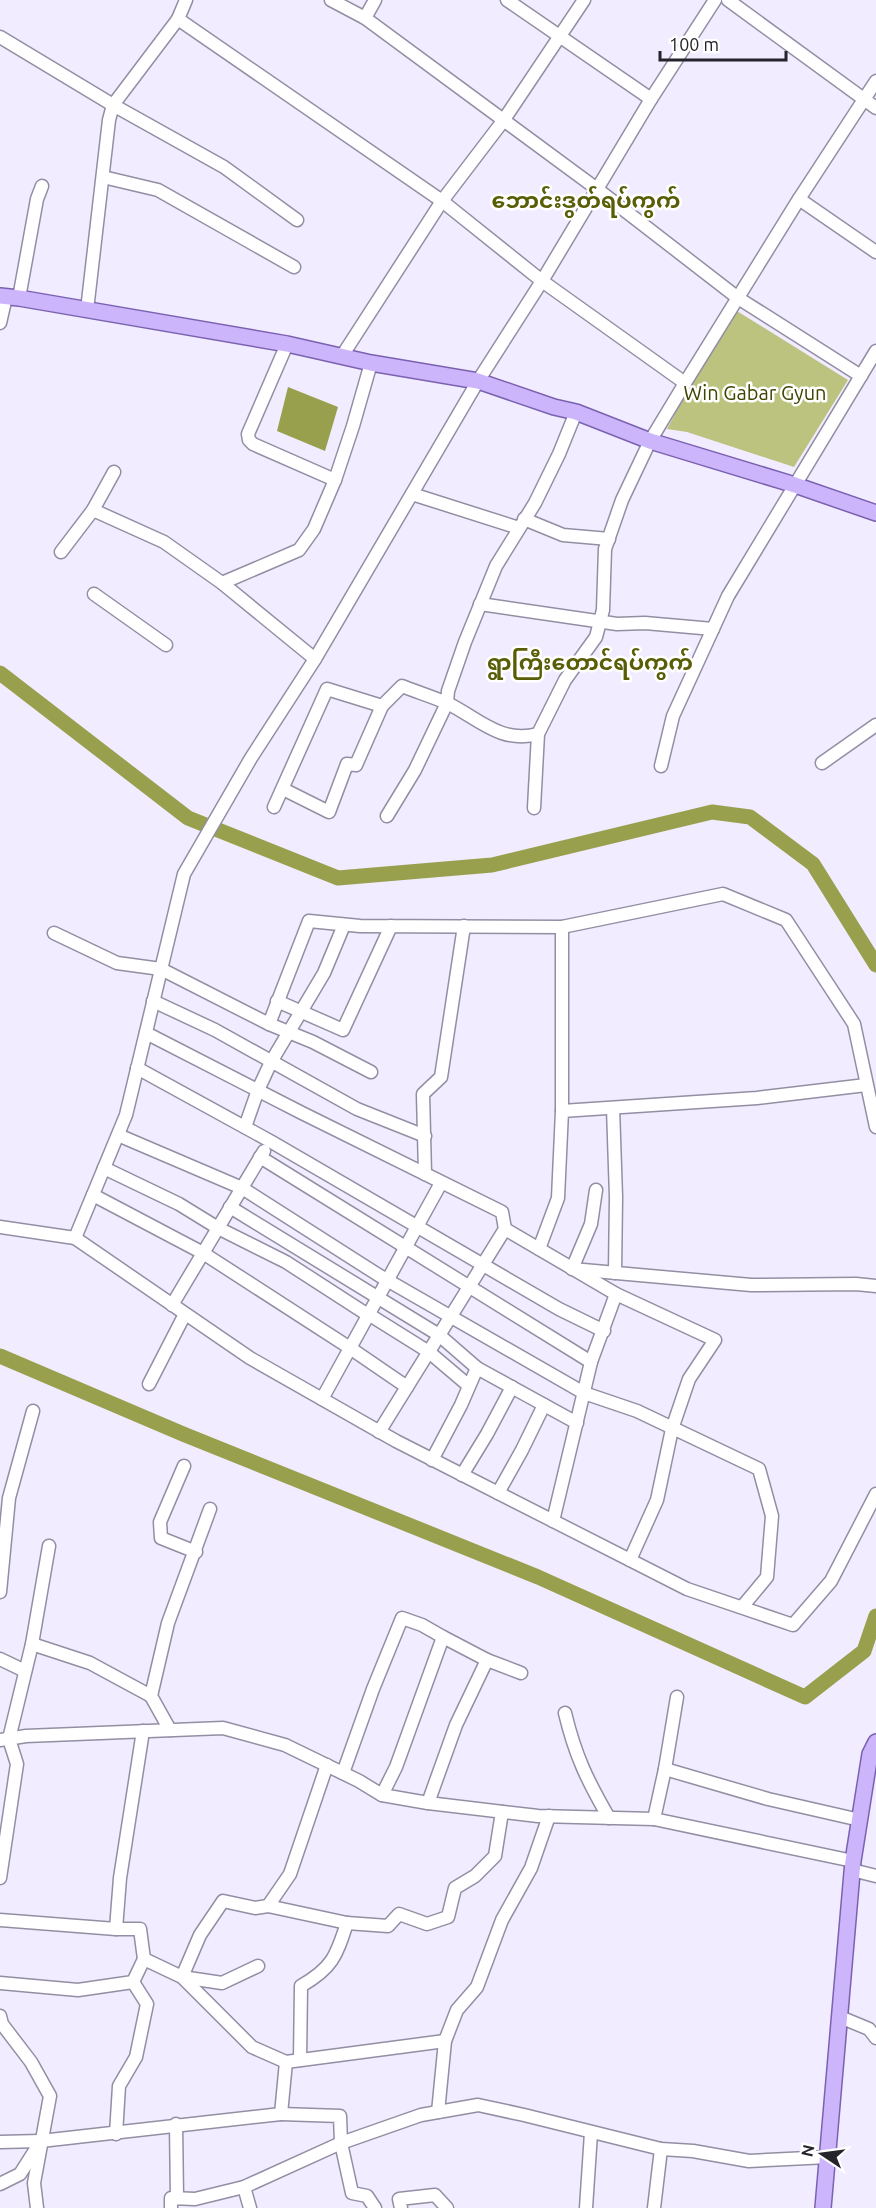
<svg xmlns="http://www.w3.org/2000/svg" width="876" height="2208" font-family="Ubuntu,'Noto Sans Myanmar',sans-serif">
  <rect width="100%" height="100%" fill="#f1ecff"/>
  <path fill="#bbc37f" d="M 732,308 L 848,380 L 794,467 L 687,432 L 667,429 Z"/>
  <path fill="#99a04d" d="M 288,387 L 338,407 L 325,451 L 277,431 Z"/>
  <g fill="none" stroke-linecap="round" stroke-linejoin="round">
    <g stroke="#99a04d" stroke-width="15">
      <path d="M 0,673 L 188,818 L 338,878 L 492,865 L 712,812 L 750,817 L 813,864 L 876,965"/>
      <path d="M 0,1356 L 183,1434 L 538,1577 L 805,1697 L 864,1651 L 876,1616"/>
    </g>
    <g stroke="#938ea3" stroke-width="15">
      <g id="minor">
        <path d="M 331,0 L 365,18 L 597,189 L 738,298 L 861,376"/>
        <path d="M 507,0 L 651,99"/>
        <path d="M 728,0 L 876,108"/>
        <path d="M 365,18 L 375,0"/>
        <path d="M 178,19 L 442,201 L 542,281 L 685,383"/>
        <path d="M 0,37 L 113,105 L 224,167 L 297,220"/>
        <path d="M 103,177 L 158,190 L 294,267"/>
        <path d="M 799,199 L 876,252"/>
        <path d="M 19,298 L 37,199 L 42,186"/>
        <path d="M 87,310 L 109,120 L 113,105 L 178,19 L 186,0"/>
        <path d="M 0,323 L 6,297"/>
        <path d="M 287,344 L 248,434 L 249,440 L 253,444 L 335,480"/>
        <path d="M 342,356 L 442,201 L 503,121 L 584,0"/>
        <path d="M 412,494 L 519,528"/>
        <path d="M 93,510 L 164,542 L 222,583 L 315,659"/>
        <path d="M 524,519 L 563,535 L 609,539"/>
        <path d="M 61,552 L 93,510 L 114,472"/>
        <path d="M 222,583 L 299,550 L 314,529 L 335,480 L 353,426 L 371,363"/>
        <path d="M 94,594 L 166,645"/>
        <path d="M 480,604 L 617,624 L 645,623 L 713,629"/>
        <path d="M 822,763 L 876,725"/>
        <path d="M 661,766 L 673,716 L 728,596 L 876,351"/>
        <path d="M 283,789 L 329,812 L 347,764 L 356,765 L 382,706"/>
        <path d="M 274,807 L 327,689 L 382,706 L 402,686 C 417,692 433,697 447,703 C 478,718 500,744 538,734"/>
        <path d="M 534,808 L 538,734 L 565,680 L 596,637 L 603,610 L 605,549 L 622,500 L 650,441 L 685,383 L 799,199 L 876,81"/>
        <path d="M 387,816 L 415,770 L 447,703 L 448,691 L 465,642 L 496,566 L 535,503 L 559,454 L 576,412"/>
        <path d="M 54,933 L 117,963 L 161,969 L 269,1024 L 313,1042 L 371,1072"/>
        <path d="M 153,1001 L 215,1030 L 357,1109 L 425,1136"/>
        <path d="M 277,1001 L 343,1030 L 391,926"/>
        <path d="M 269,1024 L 309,921 L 360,926 L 562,927 L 723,894 L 786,920 L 854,1024 L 876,1127"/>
        <path d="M 146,1033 L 302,1113 L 502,1212 L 505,1229 L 379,1432"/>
        <path d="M 137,1068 L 270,1141 L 559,1309 L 604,1331"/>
        <path d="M 613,1108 L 616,1197 L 615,1273"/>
        <path d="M 562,1111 L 562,927"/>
        <path d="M 245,1127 L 258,1090 L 271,1062 L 324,973 L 344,925"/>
        <path d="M 118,1135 L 242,1188 L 380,1276 L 584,1393 L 637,1411 L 759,1469 L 772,1516 L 767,1577 L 742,1607"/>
        <path d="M 260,1157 L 591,1362"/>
        <path d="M 104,1168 L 179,1204 L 218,1228 L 286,1262 L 368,1315"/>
        <path d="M 425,1174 L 423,1094 L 441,1077 L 464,926"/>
        <path d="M 596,1190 L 591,1224 L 572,1269 L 751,1285 L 856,1284 L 876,1286"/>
        <path d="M 93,1195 L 203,1253 L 350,1348 L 407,1387"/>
        <path d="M 230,1207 L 439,1335 L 477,1368 L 577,1423"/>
        <path d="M 0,1227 L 75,1238 L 250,1358 L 396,1441 L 687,1589 L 793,1625 L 831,1581 L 876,1494"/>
        <path d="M 505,1229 L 616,1294 L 715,1340 L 689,1379 L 672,1429 L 657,1500 L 630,1560"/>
        <path d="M 75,1238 L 126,1115 L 184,874 L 251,758 L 315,659 L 478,381 L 542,281 L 651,99 L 715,0"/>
        <path d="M 539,1249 L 558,1198 L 562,1111 L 757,1098 L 866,1085"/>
        <path d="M 172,1305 L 264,1151"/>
        <path d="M 373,1317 L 429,1352 L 469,1386"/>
        <path d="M 149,1384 L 185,1314"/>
        <path d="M 322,1399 L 441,1183"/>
        <path d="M 432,1460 L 461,1405 L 477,1368"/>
        <path d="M 184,1466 L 160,1522 L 161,1538 L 196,1552"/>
        <path d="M 462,1475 L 487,1434 L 512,1387"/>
        <path d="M 498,1493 L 522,1450 L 544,1405"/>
        <path d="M 553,1521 L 591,1362 L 616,1294"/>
        <path d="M 0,1592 L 9,1498 L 33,1411"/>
        <path d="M 443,1637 L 487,1660"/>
        <path d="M 32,1644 L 90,1663 L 151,1696"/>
        <path d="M 0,1659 L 25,1671"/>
        <path d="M 565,1713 C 575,1755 587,1780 609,1818"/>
        <path d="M 170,1730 L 151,1696 L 168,1623 L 210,1509"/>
        <path d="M 0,1740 L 26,1736 L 223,1728 L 285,1745 L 359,1781 L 382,1795 L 428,1803 L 538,1816 L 654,1819 L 853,1861"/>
        <path d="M 665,1769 L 768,1799 L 860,1820"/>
        <path d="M 343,1773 L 373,1689 L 402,1618 L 422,1625 L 443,1637 L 396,1767 L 382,1795"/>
        <path d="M 428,1803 L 456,1725 L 487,1660 L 521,1673"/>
        <path d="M 654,1819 L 665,1769 L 677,1697"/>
        <path d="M 852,1870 L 876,1876"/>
        <path d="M 0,1878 L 17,1764 L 9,1739 L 32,1644 L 49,1546"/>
        <path d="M 268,1906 L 290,1874 L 327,1765"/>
        <path d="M 0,1920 L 116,1929 L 140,1929 L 144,1959 L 133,1982 L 78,1990 L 0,1983"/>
        <path d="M 116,1929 L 120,1878 L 143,1731"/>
        <path d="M 144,1959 L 182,1977 L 252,2047 L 286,2062"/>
        <path d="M 258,1966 L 222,1983 L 182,1977 L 200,1935 L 223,1901 L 255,1908 L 268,1906 L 347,1923 L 388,1926 L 399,1914 L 427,1924 L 448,1917 L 455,1888 L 475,1876 L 495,1856 L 502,1812"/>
        <path d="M 0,2016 L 2,2024 L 31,2062 L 50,2096 L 34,2183 L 37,2208"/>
        <path d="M 840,2017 L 869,2029 L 876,2038"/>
        <path d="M 300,2060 L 301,1986 C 332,1968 336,1957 347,1923"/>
        <path d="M 438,2112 L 445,2041 L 457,2010 L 477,1987 L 502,1920 L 531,1868 L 549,1816"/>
        <path d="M 281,2114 L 340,2116 L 341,2143 L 352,2193 L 367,2196 L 375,2208"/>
        <path d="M 176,2124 L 177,2198"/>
        <path d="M 116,2134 L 119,2086 L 136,2057 L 147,2004 L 133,1982"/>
        <path d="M 0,2142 L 41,2141"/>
        <path d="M 0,2184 L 20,2174 L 41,2141 L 281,2114 L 286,2062 L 445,2041"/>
        <path d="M 244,2187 L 250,2208"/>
        <path d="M 171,2208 L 171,2198 L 195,2199 L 244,2187 L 341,2143 L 421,2115 L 478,2105 L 524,2115 L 661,2149 L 693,2151 L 749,2161 L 828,2157"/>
        <path d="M 401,2208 L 399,2199 L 435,2195 L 447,2208"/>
        <path d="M 586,2208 L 591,2133"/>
        <path d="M 654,2208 L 661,2149"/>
      </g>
    </g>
    <g stroke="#7b62b0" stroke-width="18">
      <g id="major">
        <path d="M 0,296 L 19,298 L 287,344 L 371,363 L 478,381 L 554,407 L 576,412 L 650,441 L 795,485 L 876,513"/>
        <path d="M 823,2208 L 853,1861 L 870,1754 L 876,1742"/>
      </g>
    </g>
    <use href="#minor" stroke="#fff" stroke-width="12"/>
    <use href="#major" stroke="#ccb5fb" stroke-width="15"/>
  </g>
  <g text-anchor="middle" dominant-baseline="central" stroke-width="5" stroke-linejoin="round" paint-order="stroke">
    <g font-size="20" fill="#404400" stroke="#fff">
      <text x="755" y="392">Win Gabar Gyun</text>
    </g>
    <g font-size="22" font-weight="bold" fill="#585d06" stroke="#fff">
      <text x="586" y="199">ဘောင်းဒွတ်ရပ်ကွက်</text>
      <text x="590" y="661">ရွာကြီးတောင်ရပ်ကွက်</text>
    </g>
  </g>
  <g transform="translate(822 2154) rotate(283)" stroke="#ffffff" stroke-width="4.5" paint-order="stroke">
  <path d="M0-4.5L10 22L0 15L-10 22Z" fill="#25232b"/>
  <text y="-9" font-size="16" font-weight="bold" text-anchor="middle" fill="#25232b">N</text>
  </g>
  <path d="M660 51v9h126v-9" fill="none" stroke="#25232b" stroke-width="3"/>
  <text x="669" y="51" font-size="18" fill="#25232b" stroke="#ffffff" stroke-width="4.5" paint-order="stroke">100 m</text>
</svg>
